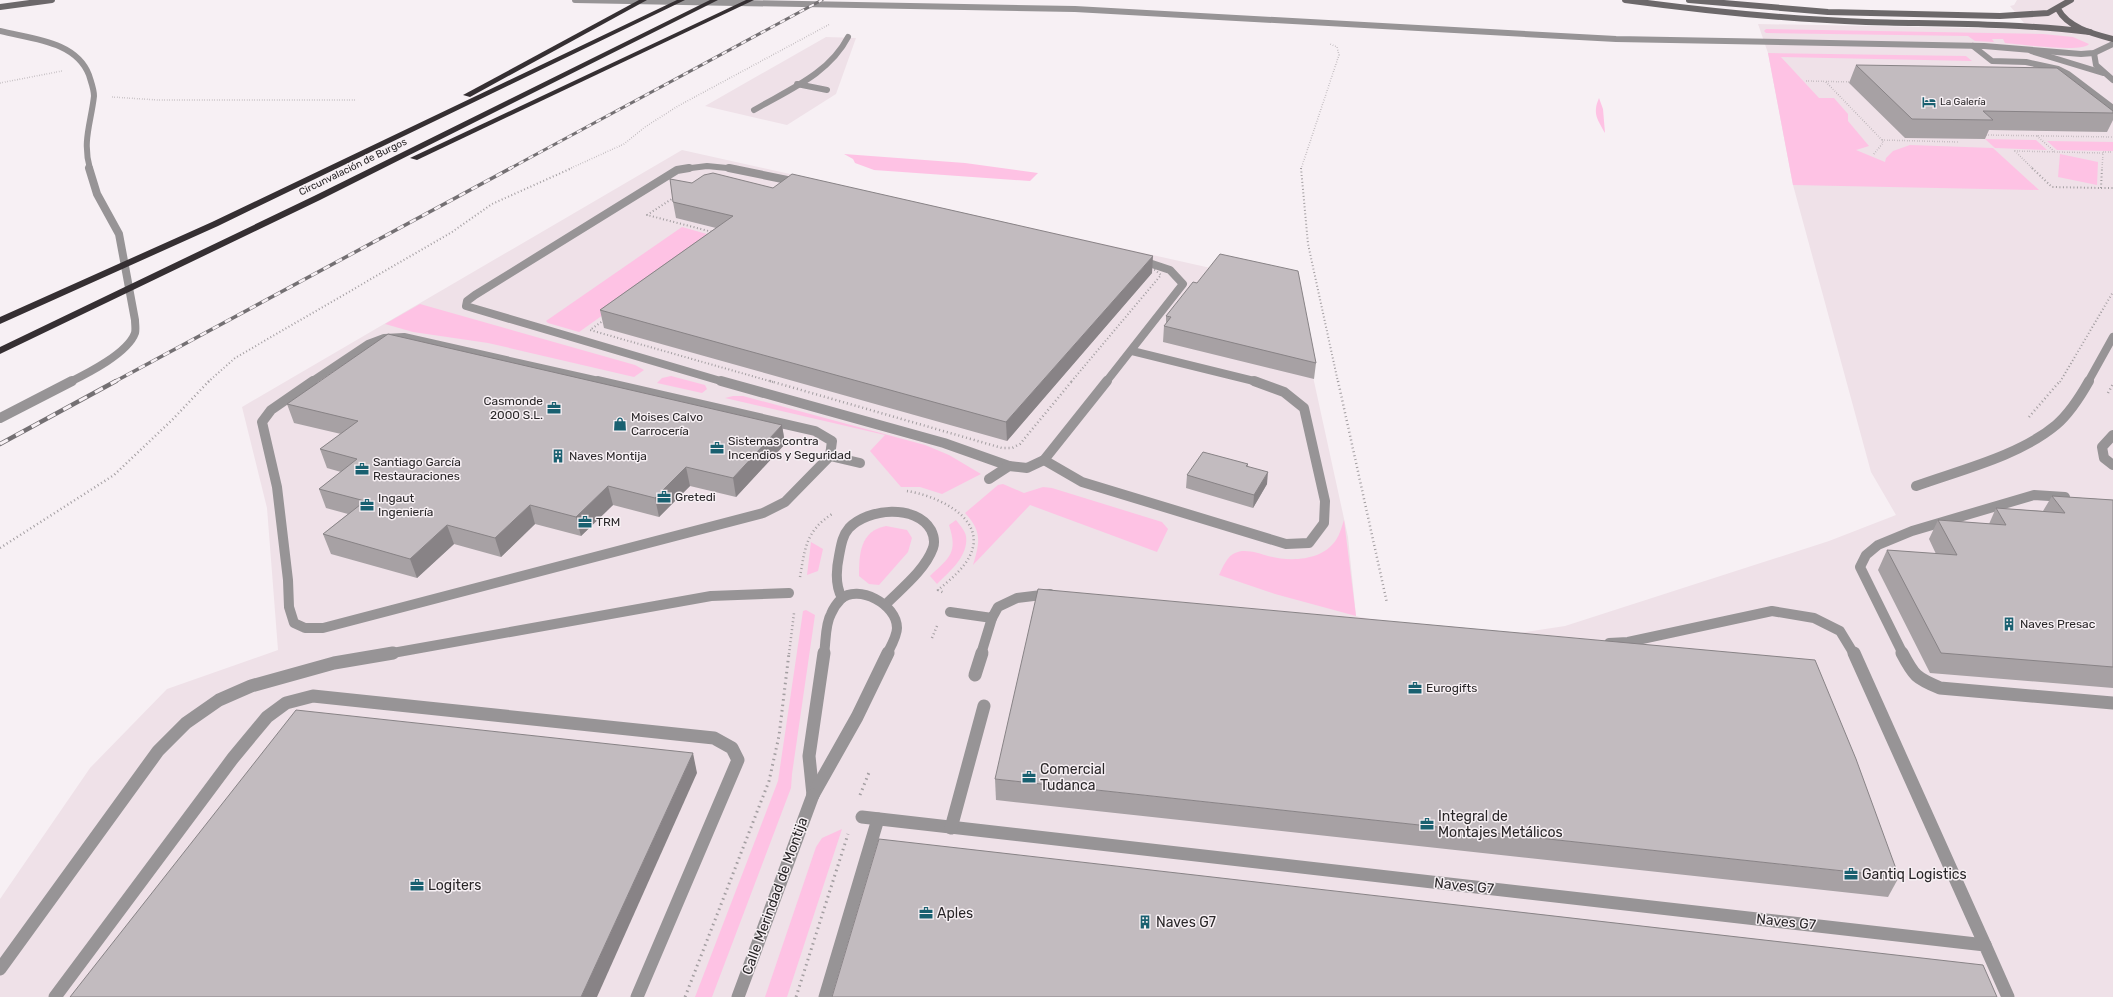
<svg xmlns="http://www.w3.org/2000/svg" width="2113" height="997" font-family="Rubik,sans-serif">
  <rect width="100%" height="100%" fill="#f7f0f4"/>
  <g fill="#efe1e8">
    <path d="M 2017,0 L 2113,0 L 2113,997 L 0,997 L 0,899 L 90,768 L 167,689 L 278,650 L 267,508 L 242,407 L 682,150 L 1296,287 L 1305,340 L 1348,537 L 1356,616 L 1411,628 L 1513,634 L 1565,626 L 1829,541 L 1896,515 L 1871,472 L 1793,185 L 1768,53 L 1758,24 L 2029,29 L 2010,6 L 2014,5 Z"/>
    <path d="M 826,37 L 856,38 L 836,94 L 787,125 L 705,106 Z"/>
  </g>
  <g fill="#fec2e4">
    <path d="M 1766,29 L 2043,34 L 2073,37 L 2089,44 C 2083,53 2018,44 2005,43 L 2003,39 L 1992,39 L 1994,42 L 1975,41 L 1968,36 L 1766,33 L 1764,31 Z"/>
    <path d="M 1768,53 L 1966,56 L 1972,61 L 1781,57 L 1819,98 L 1834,98 L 1848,114 L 1848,121 L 1869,146 L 1856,150 L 1885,162 L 1886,158 L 1893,151 L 1910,145 L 1993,148 L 2039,190 L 1793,185 Z"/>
    <path d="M 1599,98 L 1603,109 L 1605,133 C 1598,120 1592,114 1599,98 Z"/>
    <path d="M 1985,139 L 2036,140 L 2047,150 L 1995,148 Z"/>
    <path d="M 2047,141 L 2113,142 L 2113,151 L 2057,150 Z"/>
    <path d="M 844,154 L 965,163 L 1038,173 L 1030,181 L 874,170 L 855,163 L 853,159 Z"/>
    <path d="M 2060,154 L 2098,162 L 2097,185 L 2058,177 Z"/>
    <path d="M 682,227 L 714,236 L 579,332 L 548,323 L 546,321 Z"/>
    <path d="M 420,304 L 635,365 L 644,370 L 634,377 L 488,343 L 413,332 L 385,324 Z"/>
    <path d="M 671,376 L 705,385 L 707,389 L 702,393 L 657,383 L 662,378 Z"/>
    <path d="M 733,396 L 743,396 L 925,445 L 949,455 L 981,474 L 942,494 L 920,487 L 901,487 L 870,451 L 885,435 L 725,398 Z"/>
    <path d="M 1003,484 L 1024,493 L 1043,487 L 1052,488 L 1162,522 L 1168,529 L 1157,552 L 1030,505 L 973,565 C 980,542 982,531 965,513 L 998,485 Z"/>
    <path d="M 956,520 C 960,525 965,531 966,536 C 969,556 949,572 937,584 L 930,576 C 950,557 958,553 949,525 Z"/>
    <path d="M 1344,520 L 1356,616 L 1275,594 L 1219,575 C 1223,567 1227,556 1235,553 C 1244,548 1259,553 1268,556 C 1290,562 1322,561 1336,540 C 1340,534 1342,526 1344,520 Z"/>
    <path d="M 886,526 L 907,530 L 912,538 L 908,552 L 879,585 L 869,584 L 859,576 C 859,554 860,531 886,526 Z"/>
    <path d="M 811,542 L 823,549 L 818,571 L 807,575 Z"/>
    <path d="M 806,610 L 815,615 L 792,774 L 791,788 L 712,997 L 695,997 L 778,781 L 803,611 Z"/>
    <path d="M 842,829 L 787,997 L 765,997 L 816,847 L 822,838 Z"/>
  </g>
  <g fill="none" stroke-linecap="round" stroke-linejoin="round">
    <g stroke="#a29da0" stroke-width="1.5" stroke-dasharray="0.5 2" stroke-linecap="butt">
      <path d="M 1806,81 L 1853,82"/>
      <path d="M 1826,82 L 1882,140 L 1883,143 L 1873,155"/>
      <path d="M 0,83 L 62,71"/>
      <path d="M 112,97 L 158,100 L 355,100"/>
      <path d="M 1986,135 L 2113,137"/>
      <path d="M 2037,136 L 2055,152"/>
      <path d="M 1882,140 L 1958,142"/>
      <path d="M 2103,152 L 2113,152"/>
      <path d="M 569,169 L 624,144 L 645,127 L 678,106 L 830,24"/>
      <path d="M 1301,169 L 1339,55 L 1337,47 L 1330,44"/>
      <path d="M 2033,169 L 2015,151 L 2103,153 L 2102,169"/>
    </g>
    <g stroke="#a29da0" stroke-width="2" stroke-dasharray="1 2.5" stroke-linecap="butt">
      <path d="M 1301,168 L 1308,244 L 1338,382"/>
      <path d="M 2032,168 L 2052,187 L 2101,188"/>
      <path d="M 2101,188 L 2113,188"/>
      <path d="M 2101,188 L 2102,168"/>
      <path d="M 208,382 L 235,358 L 452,232 L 492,204 L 572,168"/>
      <path d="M 773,382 L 590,330 L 724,235 L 647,215 L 698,182 L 774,199 L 791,187 L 1155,270 L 1161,275 L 1071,382"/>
      <path d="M 2060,382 L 2113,292"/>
    </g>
    <g stroke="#a29da0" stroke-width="2.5" stroke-dasharray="1 3" stroke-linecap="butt">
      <path d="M 770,381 L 1002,448 L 1012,448 L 1020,444 L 1072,381"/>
      <path d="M 1338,381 L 1387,603"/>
      <path d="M 2108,393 L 2113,384"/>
      <path d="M 2029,417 L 2060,381"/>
      <path d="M 907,491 C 933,495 980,514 973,547 C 969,565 951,579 938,590 L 944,593"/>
      <path d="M 0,548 L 114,475 L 173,419 L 209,381"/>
      <path d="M 800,577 C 805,548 806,531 832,514"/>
      <path d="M 932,638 L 937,626"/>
      <path d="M 789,654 L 794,613"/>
    </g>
    <g stroke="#a29da0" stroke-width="3" stroke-dasharray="1.5 4" stroke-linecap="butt">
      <path d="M 860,795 L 870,770"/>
      <path d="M 685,997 L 769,781 L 779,736 L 789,653"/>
      <path d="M 796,997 L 848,834"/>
    </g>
    <g stroke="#979496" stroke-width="6">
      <path d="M 0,31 C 32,39 76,41 89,75 C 91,82 94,89 94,96 C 91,123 82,141 90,169"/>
      <path d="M 1973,46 L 1992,61 L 2026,62 L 2058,69 L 2068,74 L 2113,108"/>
      <path d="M 797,84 L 827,90"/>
      <path d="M 754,110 C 788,90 829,74 848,37"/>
      <path d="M 683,169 L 707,166 L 737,169"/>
    </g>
    <g stroke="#979496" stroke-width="8">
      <path d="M 689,168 L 677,170 L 475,295 L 467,301 L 466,306 L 724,382"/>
      <path d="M 729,168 L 797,182"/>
      <path d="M 1132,351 L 1258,382"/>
      <path d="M 70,382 C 88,373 128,353 135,333 C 136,329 135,324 135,320 L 119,234 L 97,194 L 89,168"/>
      <path d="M 311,382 L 368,344 L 384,338 L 404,337 L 603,382"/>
      <path d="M 1106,382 L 1183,284 L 1170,270 L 1140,260"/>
    </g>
    <g stroke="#979496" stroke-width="10">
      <path d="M 313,381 L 271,410 L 262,422 L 277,487 L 288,580 L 289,607 L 294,623 L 305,628 L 323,628 L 763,513 L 785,502 L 830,456 L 832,441 L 815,431 L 598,381"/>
      <path d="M 721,381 L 944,443 L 1009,466"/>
      <path d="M 0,418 L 72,381"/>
      <path d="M 2113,435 L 2102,447 L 2104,458 L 2113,465"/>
      <path d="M 830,456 L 860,463"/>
      <path d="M 1044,460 L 1082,482 L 1286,544 L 1309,543 L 1324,523 L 1325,501 L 1304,408 L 1284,392 L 1254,381"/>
      <path d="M 989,479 L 1009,466 L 1027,468 L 1044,460 L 1107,381"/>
      <path d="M 950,612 L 992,618 L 998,607 L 1017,598 L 1050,594"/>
      <path d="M 1609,643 L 1628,642 L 1772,611 L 1814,618 L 1840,631 L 1854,654"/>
      <path d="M 387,654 L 711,596 L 789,593"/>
      <path d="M 981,654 L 992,618"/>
      <path d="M 1903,654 L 1860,567 L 1866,555 L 1878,545 L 1912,531 L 2034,495 L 2065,497"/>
    </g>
    <g stroke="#979496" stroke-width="13">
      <path d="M 1854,653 L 1985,945"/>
      <path d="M 1902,653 C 1914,676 1916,678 1940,688 L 2113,703"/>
      <path d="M 975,675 L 982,653"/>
      <path d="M 862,817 L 1985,945 L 2008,997"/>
      <path d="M 951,828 L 984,706"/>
      <path d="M 0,969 L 158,751 L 186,723 L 219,700 L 251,686 L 334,663 L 393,653"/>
      <path d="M 55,997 L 233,758 L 267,717 L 286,703 L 313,696 L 714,738 L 732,748 L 738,760 L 637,997"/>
      <path d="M 825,997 L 878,819"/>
    </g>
    <g stroke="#979496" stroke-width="6">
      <path d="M 2031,51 L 2103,73"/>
      <path d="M 2094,53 L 2096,65 L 2113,80"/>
    </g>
    <path stroke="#979496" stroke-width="8" d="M 2088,382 L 2113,337"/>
    <g stroke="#979496" stroke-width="10">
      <path d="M 1916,486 C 1960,470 2019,456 2056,425 C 2070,413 2080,397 2089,381"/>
      <path d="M 842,598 C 835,585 836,570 839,556 C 841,546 842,536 849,528 C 868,508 916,504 931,530 C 934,536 935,542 933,548 C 925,570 902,588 886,604"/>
      <path d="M 824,654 C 826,642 825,624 831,614 C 833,609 838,602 841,599 C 858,584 897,604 897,628 C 897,636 891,646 887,654"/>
    </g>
    <g stroke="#979496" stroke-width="13">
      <path d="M 813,795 L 809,756 L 824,653"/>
      <path d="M 813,795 L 857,717 L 888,653"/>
      <path d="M 738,997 L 813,795"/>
    </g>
    <path stroke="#979496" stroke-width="6" d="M 575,0 L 1075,9 L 1616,39 L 1984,46 L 2081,54 L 2094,53 L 2113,44"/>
    <g stroke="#6c686a" stroke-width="6">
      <path d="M 1625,0 C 1705,11 1785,19 1866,22 C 1941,24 2015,23 2090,32"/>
      <path d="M 1689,0 L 1828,12 L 2000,16 L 2048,13 L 2071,0"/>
      <path d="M 0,7 L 52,0"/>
      <path d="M 2058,9 C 2068,28 2094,34 2113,39"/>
    </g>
    <g fill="#352f32" fill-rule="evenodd">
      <path d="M 639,0 L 647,0 L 470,97 L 463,95 Z"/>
      <path d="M 677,0 L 685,0 L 218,226 L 0,324 L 0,317 L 212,222 Z"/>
      <path d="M 710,0 L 718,0 L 320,200 L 0,354 L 0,347 L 314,196 Z"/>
      <path d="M 746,0 L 754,0 L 417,160 L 410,158 Z"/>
    </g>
    <g stroke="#747073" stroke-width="3">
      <path id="rail-far2" d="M 509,169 L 822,0"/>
    </g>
    <g stroke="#747073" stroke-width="3.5">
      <path id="rail-far1" d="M 114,382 L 511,168"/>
    </g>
    <g stroke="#747073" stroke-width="4.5">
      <path id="rail" d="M 0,444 L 116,381"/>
    </g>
    <use href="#rail-far2" stroke="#f7f0f4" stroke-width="2" stroke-dasharray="5.5" stroke-linecap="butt"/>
    <use href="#rail-far1" stroke="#f7f0f4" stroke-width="2.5" stroke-dasharray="7" stroke-linecap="butt"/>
    <use href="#rail" stroke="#f7f0f4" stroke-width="3" stroke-dasharray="9" stroke-linecap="butt"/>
  </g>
  <g fill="#a7a1a4">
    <path d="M 1856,65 L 2113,113 L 2113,120 L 2107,132 L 1989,130 L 1985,139 L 1905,138 L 1849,83 Z"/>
    <path d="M 692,183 L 773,188 L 1152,273 L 1007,441 L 604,328 L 600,310 L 716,228 L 676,218 L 673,202 Z"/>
    <path d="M 1166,316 L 1316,363 L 1314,379 L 1163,342 L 1164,326 L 1166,324 Z"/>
    <path d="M 287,404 L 782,425 L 785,444 L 736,497 L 690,486 L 659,517 L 613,505 L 581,536 L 535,524 L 501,557 L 454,544 L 417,578 L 331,554 L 323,534 L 348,514 L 326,508 L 319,489 L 341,472 L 327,468 L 320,449 L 341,434 L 294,423 Z"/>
    <path d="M 1248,464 L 1248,466 L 1267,484 L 1253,508 L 1186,488 L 1187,475 Z"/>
    <path d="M 2052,496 L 2113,500 L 2113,688 L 1930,673 L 1878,570 L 1887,550 L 1936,554 L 1929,539 L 1938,520 L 1989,524 L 1996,508 L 2043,511 Z"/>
    <path d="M 995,779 L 1899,877 L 1888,897 L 996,800 Z"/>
  </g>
  <g fill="#888386">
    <path d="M 1153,256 L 1152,273 L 1007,441 L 1006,422 Z"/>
    <path d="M 782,425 L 785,444 L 736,497 L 733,478 Z"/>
    <path d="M 686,467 L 690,486 L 659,517 L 655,498 Z"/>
    <path d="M 1268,472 L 1267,484 L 1253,508 L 1254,495 Z"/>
    <path d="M 608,486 L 613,505 L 581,536 L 576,517 Z"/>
    <path d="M 530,505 L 535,524 L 501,557 L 495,538 Z"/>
    <path d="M 447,525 L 454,544 L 417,578 L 410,559 Z"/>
    <path d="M 693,753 L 697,773 L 597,997 L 581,997 Z"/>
  </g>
  <g fill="#c2bbbf" stroke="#888386">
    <path d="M 1856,65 L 2057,68 L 2113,111 L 2113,113 L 1983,111 L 1993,120 L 1912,119 Z"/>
    <path d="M 713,173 L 773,188 L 792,174 L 1153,256 L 1006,422 L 600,310 L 733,216 L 673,202 L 670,179 L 692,183 L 704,175 Z"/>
    <path d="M 1220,254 L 1298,271 L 1316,363 L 1164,326 L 1171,317 L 1166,316 L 1193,282 L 1197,283 Z"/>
    <path d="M 388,334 L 782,425 L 733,478 L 686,467 L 655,498 L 608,486 L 576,517 L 530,505 L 495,538 L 447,525 L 410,559 L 323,534 L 365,501 L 319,489 L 357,459 L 320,449 L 358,421 L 287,404 Z"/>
    <path d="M 1203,452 L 1248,464 L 1246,466 L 1268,472 L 1254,495 L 1187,475 Z"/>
    <path d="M 2052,496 L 2113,500 L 2113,667 L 1941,653 L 1887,550 L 1957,555 L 1938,520 L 2006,525 L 1996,508 L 2065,513 Z"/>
    <path d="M 1038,589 L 1815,660 L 1856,759 L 1899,877 L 995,779 Z"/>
    <path d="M 296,710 L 693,753 L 581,997 L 70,997 Z"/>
    <path d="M 879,839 L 1983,965 L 1997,997 L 832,997 Z"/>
  </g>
  <defs>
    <g id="hotel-bare" transform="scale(1.08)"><path d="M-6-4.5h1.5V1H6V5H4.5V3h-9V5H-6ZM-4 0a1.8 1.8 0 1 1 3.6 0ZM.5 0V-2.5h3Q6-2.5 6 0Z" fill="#196070" stroke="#f7f0f4" stroke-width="2.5" paint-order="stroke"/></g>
    <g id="office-bare" transform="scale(1.08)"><path d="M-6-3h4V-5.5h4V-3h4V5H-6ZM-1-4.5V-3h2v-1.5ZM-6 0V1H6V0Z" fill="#196070" stroke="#f7f0f4" stroke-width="2.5" paint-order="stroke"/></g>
    <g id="shop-bare" transform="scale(1.08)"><path d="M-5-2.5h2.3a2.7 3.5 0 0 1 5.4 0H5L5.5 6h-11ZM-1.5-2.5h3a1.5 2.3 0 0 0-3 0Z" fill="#196070" stroke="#f7f0f4" stroke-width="2.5" paint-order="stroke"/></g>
    <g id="building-bare" transform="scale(1.08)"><path d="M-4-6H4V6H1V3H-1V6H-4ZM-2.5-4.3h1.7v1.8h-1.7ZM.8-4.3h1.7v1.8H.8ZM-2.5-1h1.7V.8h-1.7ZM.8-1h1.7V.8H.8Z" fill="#196070" stroke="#f7f0f4" stroke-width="2.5" paint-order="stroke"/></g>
  </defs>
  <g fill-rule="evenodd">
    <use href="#hotel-bare" x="1929" y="102"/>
    <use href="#office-bare" x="554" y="408"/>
    <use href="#shop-bare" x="620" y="424"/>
    <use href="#office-bare" x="717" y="448"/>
    <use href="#building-bare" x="558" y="456"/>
    <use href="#office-bare" x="362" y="469"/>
    <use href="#office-bare" x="664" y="497"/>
    <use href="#office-bare" x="367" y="505"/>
    <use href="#office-bare" x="585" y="522"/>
    <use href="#building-bare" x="2009" y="624"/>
    <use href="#office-bare" x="1415" y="688"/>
    <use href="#office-bare" x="1029" y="777"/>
    <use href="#office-bare" x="1427" y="824"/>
    <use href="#office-bare" x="1851" y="874"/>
    <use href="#office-bare" x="417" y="885"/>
    <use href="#office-bare" x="926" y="913"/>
    <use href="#building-bare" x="1145" y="922"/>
  </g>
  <g text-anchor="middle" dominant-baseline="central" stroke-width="3" stroke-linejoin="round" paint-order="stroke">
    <g font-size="10" fill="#292628" stroke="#f7f0f4" text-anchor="start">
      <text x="1940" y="102">La Galería</text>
    </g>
    <g font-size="10" fill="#292628" stroke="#f7f0f4">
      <text transform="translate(353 167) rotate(-26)">Circunvalación de Burgos</text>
    </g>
    <g font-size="12" fill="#292628" stroke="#f7f0f4" text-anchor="start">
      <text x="543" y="401" text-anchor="end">Casmonde<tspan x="543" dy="14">2000 S.L.</tspan></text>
      <text x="631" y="417">Moises Calvo<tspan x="631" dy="14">Carrocería</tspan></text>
      <text x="728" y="441">Sistemas contra<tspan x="728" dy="14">Incendios y Seguridad</tspan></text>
      <text x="569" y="456">Naves Montija</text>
      <text x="373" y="462">Santiago García<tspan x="373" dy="14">Restauraciones</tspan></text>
      <text x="675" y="497">Gretedi</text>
      <text x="378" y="498">Ingaut<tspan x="378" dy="14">Ingeniería</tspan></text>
      <text x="596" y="522">TRM</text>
      <text x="2020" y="624">Naves Presac</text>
      <text x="1426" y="688">Eurogifts</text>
    </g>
    <g font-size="14" fill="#292628" stroke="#f7f0f4" text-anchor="start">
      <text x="1040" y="769">Comercial<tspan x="1040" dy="16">Tudanca</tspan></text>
      <text x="1438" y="816">Integral de<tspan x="1438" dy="16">Montajes Metálicos</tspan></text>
      <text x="1862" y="874">Gantiq Logistics</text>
      <text x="428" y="885">Logiters</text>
      <text x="937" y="913">Aples</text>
      <text x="1156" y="922">Naves G7</text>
    </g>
    <g font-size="14" fill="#292628" stroke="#f7f0f4">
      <text transform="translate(1464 886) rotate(6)">Naves G7</text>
      <text transform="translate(775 896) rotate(-70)">Calle Merindad de Montija</text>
      <text transform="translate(1786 922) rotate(6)">Naves G7</text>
    </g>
  </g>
</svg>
